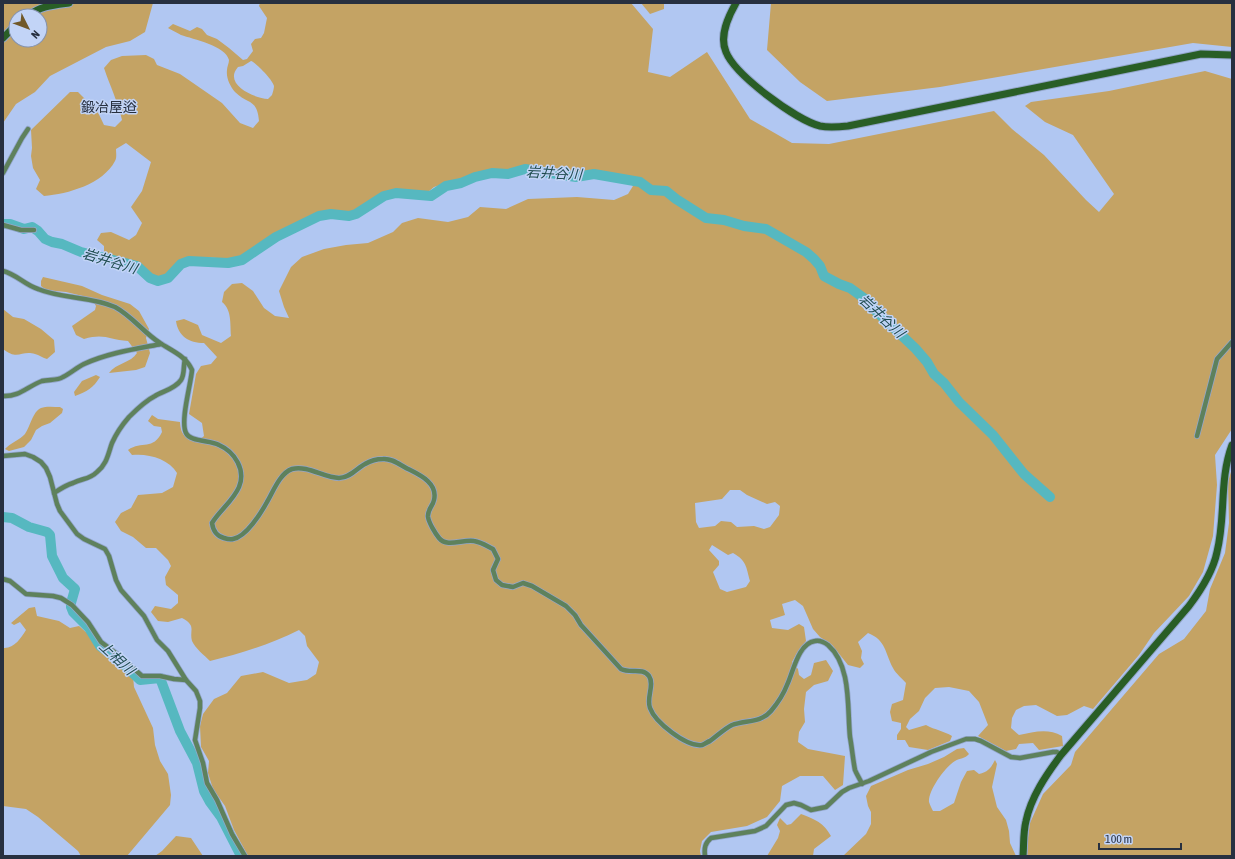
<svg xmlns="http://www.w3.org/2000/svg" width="1235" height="859" font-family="'Asap Condensed','Noto Sans JP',sans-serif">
  <rect width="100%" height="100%" fill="#b1c7f2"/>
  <g fill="#c4a364" fill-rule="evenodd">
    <path d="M 4,3 L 153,3 L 145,32 L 130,41 L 106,47 L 50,76 L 35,92 L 16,104 L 3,123 ZM 16,16 L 40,16 L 40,40 L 16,40 Z"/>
    <path d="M 260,3 L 631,3 L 653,29 L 648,72 L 670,77 L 707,52 L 750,119 L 792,143 L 829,144 L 994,111 L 1012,129 L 1044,155 L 1086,200 L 1099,212 L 1114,194 L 1073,135 L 1045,122 L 1025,106 L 1031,102 L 1109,91 L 1205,71 L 1232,79 L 1232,429 L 1215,455 L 1217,485 L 1213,536 L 1203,572 L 1189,596 L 1154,633 L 1139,655 L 1093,709 L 1084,706 L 1067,715 L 1057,716 L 1036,705 L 1024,706 L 1016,710 L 1012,718 L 1011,728 L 1019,735 C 1034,732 1048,728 1062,736 L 1063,746 L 1039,750 L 1033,743 L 1019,744 L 1016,749 L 1006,751 L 978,736 L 988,725 L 979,702 L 969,691 L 949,687 L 935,688 L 925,698 L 919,711 L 910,719 L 906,727 L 909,730 L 926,725 C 935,730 944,731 952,736 L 950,741 L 928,750 L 909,747 L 905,740 L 897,740 L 897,735 L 901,729 L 901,723 L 892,721 L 890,712 L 892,704 L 903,700 L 906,683 C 902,678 896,674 893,668 C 885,653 886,640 868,633 L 858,642 L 862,651 L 861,658 L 864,664 L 860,668 L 848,665 L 832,645 L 820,637 L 813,629 L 803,606 L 795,600 L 782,604 L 785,615 L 770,620 L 772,628 L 788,630 L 799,624 L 804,627 L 806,641 L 797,653 L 792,662 L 798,669 L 799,675 L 804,679 L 811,675 L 814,663 L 826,660 L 833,671 L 828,681 L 814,685 L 806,692 L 804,709 L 805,722 L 799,732 L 798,742 L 808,749 L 845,756 L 843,785 L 835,790 L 823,776 L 800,776 L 782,786 L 780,801 L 767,817 L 747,826 L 711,832 L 702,841 L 700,851 L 701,856 L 248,856 L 234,830 L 225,806 L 213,789 L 208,773 L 209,761 L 201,747 L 200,726 L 203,714 L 214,699 L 227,693 L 241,676 L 263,672 L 289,683 L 307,680 L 316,674 L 319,662 L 307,646 L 305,636 L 299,630 C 271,644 240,654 210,661 C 204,655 195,648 192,641 C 189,630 197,626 182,618 L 168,622 L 158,621 L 151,612 L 155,606 L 171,609 L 178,603 L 178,595 L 166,585 L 165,577 L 171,566 L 168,560 L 156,548 L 146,548 L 133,537 L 121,531 L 115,522 L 121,513 L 131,508 L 138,495 L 162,493 L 173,487 L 177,473 C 169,459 148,453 132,455 L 128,450 C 142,440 153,451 162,432 L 161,427 L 154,426 L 148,421 L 152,415 L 158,419 L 180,422 C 181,436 185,438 198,441 L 204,436 L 202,423 L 189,414 L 196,374 L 201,366 L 211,364 L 217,357 L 204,343 C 189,343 178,336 176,321 L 184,319 L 198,325 L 202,335 L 221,343 L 231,336 C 230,324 232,310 222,302 L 224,292 L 232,284 L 242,283 L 253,291 L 264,308 L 275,316 L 289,318 L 284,307 L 279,291 L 291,267 L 302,257 L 324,249 L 346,245 L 368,243 L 393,232 L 402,223 L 418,218 L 448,222 L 468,217 L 480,207 L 506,209 L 528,199 L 577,197 L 614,200 L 628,194 L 633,186 L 627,179 L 595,171 L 576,174 L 559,173 L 530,167 L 504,171 L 487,170 L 434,187 L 428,192 L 395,190 L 380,195 L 359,210 L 349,213 L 328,211 L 304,219 L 281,230 L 242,256 L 230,259 L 204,257 L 181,260 L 170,273 L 158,278 L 150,275 L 137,264 L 104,254 L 104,246 L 97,240 L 101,233 L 111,232 L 129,240 L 136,235 L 142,223 L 131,207 L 142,191 L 151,162 L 126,143 L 116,149 C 116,152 117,158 115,161 C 103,184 68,194 44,196 L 36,189 L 40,180 L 33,168 L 31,156 L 32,148 L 31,130 L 70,92 L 78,92 L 87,101 L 94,104 L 104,125 L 115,127 L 122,120 C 118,102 110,86 104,68 L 111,60 L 122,56 L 146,55 L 154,59 L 157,65 L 180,74 L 222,103 L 240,123 L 253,128 L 259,121 C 257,98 248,105 235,92 C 230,86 226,78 227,70 C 227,67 229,63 229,60 C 226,46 193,39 181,35 C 177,33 172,30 168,28 L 173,24 L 190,31 L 197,27 L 202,29 L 207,35 L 217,39 L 229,48 L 243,60 L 247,59 L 253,51 L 251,44 L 255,39 L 261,38 L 264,33 L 267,18 L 259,6 ZM 251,61 C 255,62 273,80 274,86 C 274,88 273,92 272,95 L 268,99 C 253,98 223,84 238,67 L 243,66 ZM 730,490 L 740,490 L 747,495 L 767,504 L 775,502 L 780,506 L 779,515 L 770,527 L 764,529 L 754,526 L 737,527 L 731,522 L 721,521 L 715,526 L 699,528 L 696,522 L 695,503 L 722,499 ZM 712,545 L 728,555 L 733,553 C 747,561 746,567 750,581 L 746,587 L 727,592 L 720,589 L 713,572 L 719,565 L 719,561 L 709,550 Z"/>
    <path d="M 641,3 L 664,3 L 664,9 L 650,14 Z"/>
    <path d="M 771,3 L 1232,3 L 1232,47 L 1193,43 L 940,87 L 827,101 L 800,82 L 767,50 Z"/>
    <path d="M 43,277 L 82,286 L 102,295 L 130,304 L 139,311 L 149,329 L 146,338 L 150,353 L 145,367 L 136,370 L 109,373 C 116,363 131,363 137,353 L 128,341 C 109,340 105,333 84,339 L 76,335 L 72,326 L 95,310 L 96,306 L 91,298 L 66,292 L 46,290 L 41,286 L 41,281 Z"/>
    <path d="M 3,309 L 13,317 L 24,319 L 41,329 L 54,340 L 55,352 L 47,359 C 43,358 39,355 35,354 C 21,350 18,361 3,349 Z"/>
    <path d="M 96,375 L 100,377 C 93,388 88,391 75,396 L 74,392 L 82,381 Z"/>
    <path d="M 60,407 L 63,409 L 62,413 L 50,423 L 42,426 L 36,430 L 31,440 L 24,447 L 9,451 L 5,449 C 10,443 20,440 25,434 C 30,427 33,411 41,408 C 46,406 54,407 60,407 Z"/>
    <path d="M 1232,468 L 1232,856 L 1027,856 L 1026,852 L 1030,823 L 1043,794 L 1071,765 L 1075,752 L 1159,654 L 1184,639 L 1206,611 L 1210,589 L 1225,553 L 1229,523 L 1228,482 Z"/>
    <path d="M 35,607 L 37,616 L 59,621 L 70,628 L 79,626 L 88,634 L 100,650 L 118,663 L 133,676 L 134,687 L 153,728 L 155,745 L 160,761 L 168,774 L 171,795 L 170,805 L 127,856 L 81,856 L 78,851 L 38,817 L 26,809 L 3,806 L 3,648 C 14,649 21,638 26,630 L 20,622 L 14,625 L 11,623 L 29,608 Z"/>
    <path d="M 964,748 L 969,754 C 965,759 960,758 955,761 C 945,767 928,791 929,802 C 930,805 932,809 933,811 L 940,811 L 954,803 L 961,782 L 967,771 L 974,770 L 979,774 C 988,772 991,768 995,760 L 997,764 L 992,787 L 997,807 L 1006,820 L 1009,831 L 1010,843 L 1016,856 L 843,856 L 866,834 L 871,824 L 871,812 L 868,806 L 866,796 L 871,786 L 908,770 L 928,764 L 944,757 L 957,749 Z"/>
    <path d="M 801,814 C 816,820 823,822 831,836 L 814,849 L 813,856 L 767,856 L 778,838 L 780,831 L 777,825 L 780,818 L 787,825 L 791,824 Z"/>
    <path d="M 176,836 L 191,838 L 203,856 L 155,856 L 162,851 Z"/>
  </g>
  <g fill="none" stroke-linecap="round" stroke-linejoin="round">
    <g stroke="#56b8c0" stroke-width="10">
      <path d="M 3,224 L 10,224 L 24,229 L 32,227 L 38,231 L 45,239 L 52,242 L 62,244 L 81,252 L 137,266 L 150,278 L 158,281 L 168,278 L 181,264 L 189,261 L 228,263 L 242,260 L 276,237 L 319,216 L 331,214 L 349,216 L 356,214 L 384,196 L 396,193 L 431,196 L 446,186 L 461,183 L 475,177 L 492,173 L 508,174 L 525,169 L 576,177 L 594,174 L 640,182 L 651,190 L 666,191 L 676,199 L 706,218 L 724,220 L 744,226 L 766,229 L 806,252 L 814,259 L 820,266 L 824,276 L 839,284 L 850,288 L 868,301 L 875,310 L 915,348 L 927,362 L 934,374 L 944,383 L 959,402 L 993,435 L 1024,474 L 1050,497"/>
      <path d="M 3,517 L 12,518 L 29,527 L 47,532 L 50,535 L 52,556 L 63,578 L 75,589 L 71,603 L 71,607 L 73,612 L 89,628 L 100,646 L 119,660 L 140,680 L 160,678 L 180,731 L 197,763 L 204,791 L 210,802 L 221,817 L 241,856"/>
    </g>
    <g stroke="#93a6cb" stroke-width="6">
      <g id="street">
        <path d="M 3,173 L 22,138 L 28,129"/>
        <path d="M 3,225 L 21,230 L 34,230"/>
        <path d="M 3,271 C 16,274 25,285 38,289 C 62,299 90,296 115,307 C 132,316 144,333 160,343 C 172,351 186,356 192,370 C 191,384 180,421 186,433 C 190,442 210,440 219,445 C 235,452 246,470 239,487 C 233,501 220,510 212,523 C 213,530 216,536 224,538 C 227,539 230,540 233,539 C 246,537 261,513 267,502 C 273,492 280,473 292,469 C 308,465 324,478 339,478 C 350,478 357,468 365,464 C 370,461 377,459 383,459 C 392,458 400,465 408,469 C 420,475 438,483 434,500 C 433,506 427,510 428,517 C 429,523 435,533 439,538 C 447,548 463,539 474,541 C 481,542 487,546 493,549 L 498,559 L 493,570 L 496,580 L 502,585 L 513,587 L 523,583 L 532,586 L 566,606 L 575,615 L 581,625 L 621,669 C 631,674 642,667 649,676 C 655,685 646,697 650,708 C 655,722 686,747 702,745 C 705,744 707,742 710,741 C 717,736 724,729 732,725 C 745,720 761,723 771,711 C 776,705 784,693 787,685 C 793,673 798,643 815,641 C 820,640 824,642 828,645 C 852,666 847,709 850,737 C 852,748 853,760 855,770 C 857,775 860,779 862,784"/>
        <path d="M 3,396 C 19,397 28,386 42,381 C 49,379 57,381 63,377 C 71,373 76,368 84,364 C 108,353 135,349 161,344"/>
        <path d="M 1197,436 L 1217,359 L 1232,342"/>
        <path d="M 3,456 L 25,454 L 33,457 L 41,462 L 46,468 L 50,477 L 57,504 L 60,511 L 77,534 L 84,539 L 105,549 L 109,556 L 116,580 L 121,590 L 144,616 L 157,640 L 168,651 L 186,680 L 196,691 L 200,701 L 200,708 L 195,740 L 203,763 L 207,783 L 217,800 L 232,834 L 245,856"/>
        <path d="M 54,493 C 60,489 66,485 73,483 C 82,478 89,480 97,472 C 107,464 108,454 112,443 C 116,434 122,425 129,417 C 137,409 145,401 155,396 C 163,391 175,389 181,380 C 185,374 183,366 185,359"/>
        <path d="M 3,579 L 10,581 L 26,594 L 53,596 L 61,598 L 72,605 L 88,622 L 101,642 L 121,657 L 142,676 L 160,676 L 174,679 L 186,680"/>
        <path d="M 705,856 C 704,848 705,843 711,838 L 755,831 L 766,826 L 786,805 L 794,803 L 801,805 L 811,810 L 826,807 L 842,792 L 849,788 L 869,781 L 931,752 L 966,739 L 975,739 L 981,741 L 1011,757 L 1020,758 L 1053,752 L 1057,752 L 1061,755"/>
      </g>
    </g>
    <g stroke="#93a6cb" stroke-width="9">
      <g id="secondary">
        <path d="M 736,3 C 728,17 719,36 726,52 C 735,75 796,120 820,126 C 829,128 839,127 848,126 L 1201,54 L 1232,55"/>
        <path d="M 28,16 C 40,6 54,5 69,3"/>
        <path d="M 3,38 L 16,25"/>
        <path d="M 1023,856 C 1024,844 1023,833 1026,821 C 1031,797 1046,775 1061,755 L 1189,606 C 1201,590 1213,572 1217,552 C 1226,516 1219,480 1232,445"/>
      </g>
    </g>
    <use href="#street" stroke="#5e815c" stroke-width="4.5"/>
    <use href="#secondary" stroke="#295e26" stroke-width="7"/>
  </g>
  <g text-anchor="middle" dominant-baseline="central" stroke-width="3" stroke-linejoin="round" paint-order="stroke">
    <g font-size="14" fill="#273040" stroke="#c2d4f7">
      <text x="109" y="107">鍛冶屋逧</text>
    </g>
    <g font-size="14" font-style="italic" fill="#1f4c4f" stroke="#c2d4f7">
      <text transform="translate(554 173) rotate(3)">岩井谷川</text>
      <text transform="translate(110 261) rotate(17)">岩井谷川</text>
      <text transform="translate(882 316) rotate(43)">岩井谷川</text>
      <text transform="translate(117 658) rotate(43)">上相川</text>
    </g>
  </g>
  <rect width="1235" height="859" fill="none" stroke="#273040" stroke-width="8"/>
  <g transform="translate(28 28) rotate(132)"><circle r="19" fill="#c2d4f7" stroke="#8492ae"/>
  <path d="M0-3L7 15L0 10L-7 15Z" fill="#705829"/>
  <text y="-6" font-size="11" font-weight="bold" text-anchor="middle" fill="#273040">N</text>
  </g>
  <path d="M1099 843v6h82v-6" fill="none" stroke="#273040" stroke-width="2"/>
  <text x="1105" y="843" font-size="12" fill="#273040" stroke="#c2d4f7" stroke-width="3" paint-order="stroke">100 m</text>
</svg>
